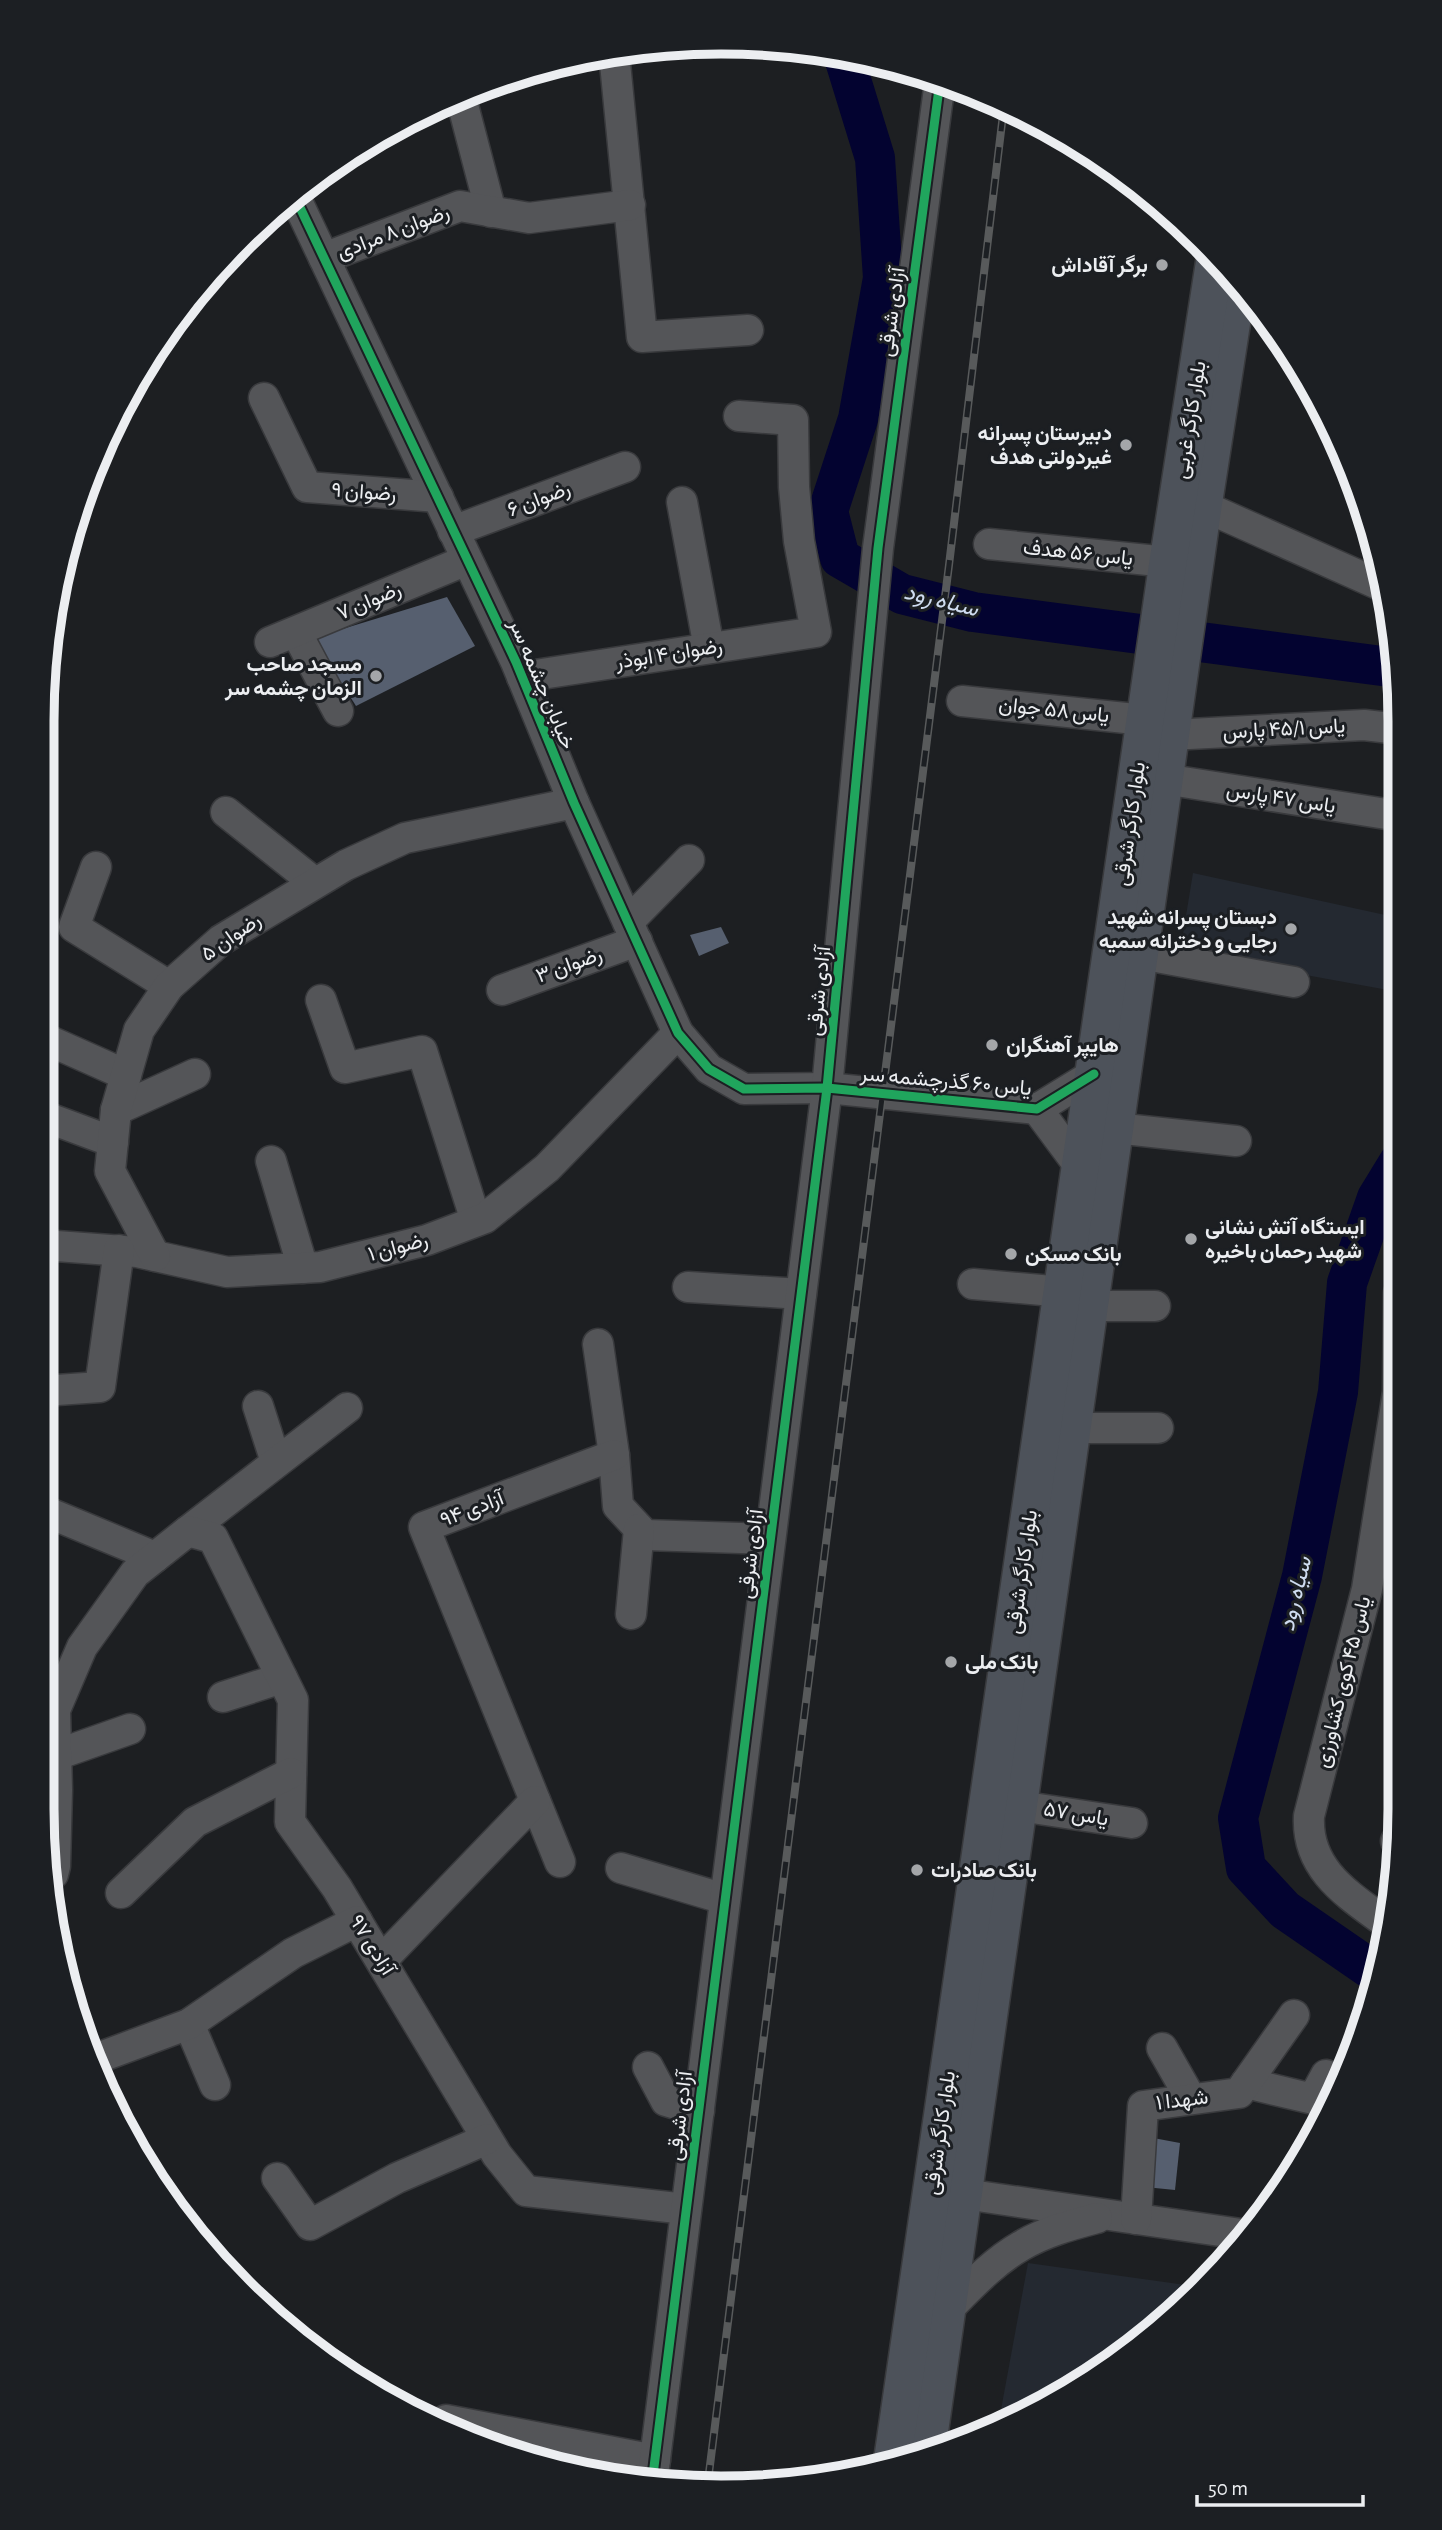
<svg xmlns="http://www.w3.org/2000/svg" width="1442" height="2530" font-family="'Alegreya Sans',Vazirmatn,sans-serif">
  <rect width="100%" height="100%" fill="#1d1f22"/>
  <g fill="#242931">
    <path d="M 1193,873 L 1399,918 L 1399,992 L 1196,955 L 1182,940 Z"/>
    <path d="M 1028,2263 L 1193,2286 L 1135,2347 L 998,2426 Z"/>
  </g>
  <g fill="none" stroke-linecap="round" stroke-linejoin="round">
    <g stroke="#030330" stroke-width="40">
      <path d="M 843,54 L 875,158 L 883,278 L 858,419 L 828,511 L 840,558 L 902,594 L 973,612 L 1397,668"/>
      <path d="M 1375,1972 L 1285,1910 L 1246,1868 L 1238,1818 L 1302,1576 L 1338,1392 L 1347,1283 L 1377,1198 L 1399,1162"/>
    </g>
  </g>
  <g fill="#565f6f">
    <path d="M 447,597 L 475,646 L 356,706 L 313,638 Z"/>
    <path d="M 721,927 L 729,943 L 699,956 L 690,935 Z"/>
    <path d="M 1148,2137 L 1180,2143 L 1175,2190 L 1145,2187 Z"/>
  </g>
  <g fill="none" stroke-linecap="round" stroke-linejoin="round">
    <g stroke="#393a3d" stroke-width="33">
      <g id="minor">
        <path d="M 614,53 L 642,337 L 748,330"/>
        <path d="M 460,94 L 491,212"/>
        <path d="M 295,197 L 516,662 L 574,803 L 678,1033 L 709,1069 L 744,1089 L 827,1088 L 1037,1109 L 1094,1074"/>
        <path d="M 324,258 L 460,206 L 529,218 L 630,205"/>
        <path d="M 264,398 L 307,487 L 438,497"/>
        <path d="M 682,502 L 709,648"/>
        <path d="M 1203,506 L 1380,585"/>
        <path d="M 453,531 L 625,467"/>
        <path d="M 989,544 L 1168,562"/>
        <path d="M 296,632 L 338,711"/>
        <path d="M 270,642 L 467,560"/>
        <path d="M 522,677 L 816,632 L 799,541 L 794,487 L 793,420 L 739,416"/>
        <path d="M 962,701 L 1145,720"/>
        <path d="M 1170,735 L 1364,725 L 1399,729"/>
        <path d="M 1164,779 L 1399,816"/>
        <path d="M 226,812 L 315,883"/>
        <path d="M 96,867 L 74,927 L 169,986"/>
        <path d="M 628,922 L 689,860"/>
        <path d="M 1140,954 L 1294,982"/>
        <path d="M 502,990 L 637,941"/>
        <path d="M 321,1000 L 345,1068 L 422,1051 L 476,1221"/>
        <path d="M 43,1038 L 126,1075"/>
        <path d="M 1037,1109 L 1080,1167"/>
        <path d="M 116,1110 L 195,1074"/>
        <path d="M 43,1116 L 113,1142"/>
        <path d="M 1115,1128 L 1236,1141"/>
        <path d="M 271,1161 L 303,1268"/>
        <path d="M 43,1245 L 137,1252 L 227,1272 L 320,1267 L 427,1240 L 485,1218 L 547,1168 L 678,1033"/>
        <path d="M 155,1256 L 110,1171 L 116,1110 L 139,1030 L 169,986 L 221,940 L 346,865 L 405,838 L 574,803"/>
        <path d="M 973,1284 L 1064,1292"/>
        <path d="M 688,1287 L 801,1294"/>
        <path d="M 1091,1306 L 1155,1306"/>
        <path d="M 598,1344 L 614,1455 L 618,1506 L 645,1535 L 770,1539"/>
        <path d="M 57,1390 L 100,1387 L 119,1250"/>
        <path d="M 258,1406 L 276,1462"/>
        <path d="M 1072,1428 L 1158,1428"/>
        <path d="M 42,1510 L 155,1557"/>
        <path d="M 188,1531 L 347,1408"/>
        <path d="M 631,1614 L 639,1529"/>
        <path d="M 223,1697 L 282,1678"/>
        <path d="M 56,1755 L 130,1729"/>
        <path d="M 1019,1806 L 1132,1823"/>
        <path d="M 1396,1841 L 1399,1841"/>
        <path d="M 560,1862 L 424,1527 L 614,1455"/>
        <path d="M 621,1868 L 725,1899"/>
        <path d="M 53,1874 L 55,1866 L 57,1790 L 55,1710 L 82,1647 L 135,1573 L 188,1531 L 213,1538 L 293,1700 L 290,1822 L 337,1888 L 497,2155 L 526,2191 L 686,2209"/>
        <path d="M 121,1893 L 195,1822 L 291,1773"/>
        <path d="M 1385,1922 C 1347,1894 1306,1869 1309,1816 L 1367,1589 L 1398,1392 L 1399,1293"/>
        <path d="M 382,1960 L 535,1801"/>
        <path d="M 189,2024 L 215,2085"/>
        <path d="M 1162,2048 L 1191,2099"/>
        <path d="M 95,2059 L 189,2024 L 293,1953 L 357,1921"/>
        <path d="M 648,2067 L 666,2101 L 699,2111"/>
        <path d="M 1246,2083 L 1313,2099 L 1326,2075"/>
        <path d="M 277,2178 L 310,2225 L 397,2178 L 487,2139"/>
        <path d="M 964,2194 L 1241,2234"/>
        <path d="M 1136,2219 L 1143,2106 L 1239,2093 L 1294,2015"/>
        <path d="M 947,2310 C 970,2287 993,2262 1021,2246 C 1044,2232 1071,2225 1097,2218"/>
        <path d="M 446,2420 L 655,2460"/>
        <path d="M 653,2475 L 827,1088 L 878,548 L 940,81"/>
      </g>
    </g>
    <g stroke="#393a3d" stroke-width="40">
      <g id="major">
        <path d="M 927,2449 L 1203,506 L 1237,288"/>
        <path d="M 893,2457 L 1168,562 L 1215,259"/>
      </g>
    </g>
    <use href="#minor" stroke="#545558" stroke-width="30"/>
    <use href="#major" stroke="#4d525a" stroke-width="37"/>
    <g stroke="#585a5b" stroke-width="8">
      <path id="rail" d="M 708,2481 L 949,565 L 1004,106"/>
    </g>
    <use href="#rail" stroke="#1c1f23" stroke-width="5" stroke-dasharray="16" stroke-linecap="butt"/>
    <g stroke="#1c1f23" stroke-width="13">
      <g id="cycleway">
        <path d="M 295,197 L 516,662 L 574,803 L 678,1033 L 709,1069 L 744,1089 L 827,1088 L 1037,1109 L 1094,1074"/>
        <path d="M 653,2475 L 827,1088 L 878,548 L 940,81"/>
      </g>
    </g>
    <use href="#cycleway" stroke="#20a55d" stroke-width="9"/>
  </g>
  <g fill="#a4a6a9" stroke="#1c1f23" stroke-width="2.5">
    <circle cx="1162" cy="265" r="7"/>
    <circle cx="1126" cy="445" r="7"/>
    <circle cx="376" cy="676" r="7"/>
    <circle cx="1291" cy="929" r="7"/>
    <circle cx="992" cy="1045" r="7"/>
    <circle cx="1191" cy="1239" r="7"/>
    <circle cx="1011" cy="1254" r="7"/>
    <circle cx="951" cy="1662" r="7"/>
    <circle cx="917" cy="1870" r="7"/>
  </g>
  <g text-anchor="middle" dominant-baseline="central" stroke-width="6" stroke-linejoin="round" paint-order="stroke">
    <g font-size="21" fill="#eceef1" stroke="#1c1f23">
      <text transform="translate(393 232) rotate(-21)">رضوان ۸ مرادی</text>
      <text transform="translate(892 312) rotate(-82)">آزادی شرقی</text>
      <text transform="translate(1190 420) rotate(-81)">بلوار کارگر غربی</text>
      <text transform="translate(364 492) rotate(4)">رضوان ۹</text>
      <text transform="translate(539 499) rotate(-21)">رضوان ۶</text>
      <text transform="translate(1078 553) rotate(6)">یاس ۵۶ هدف</text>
      <text transform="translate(369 601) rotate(-23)">رضوان ۷</text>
      <text transform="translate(669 654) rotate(-9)">رضوان ۴ ابوذر</text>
      <text transform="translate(542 684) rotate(67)">خیابان چشمه سر</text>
      <text transform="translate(1054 710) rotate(6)">یاس ۵۸ جوان</text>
      <text transform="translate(1284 729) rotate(-3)">یاس ۴۵/۱ پارس</text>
      <text transform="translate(1281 798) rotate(9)">یاس ۴۷ پارس</text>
      <text transform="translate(1130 824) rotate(-82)">بلوار کارگر شرقی</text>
      <text transform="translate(231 937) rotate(-35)">رضوان ۵</text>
      <text transform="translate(569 965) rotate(-20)">رضوان ۳</text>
      <text transform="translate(819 991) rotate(-84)">آزادی شرقی</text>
      <text transform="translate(946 1081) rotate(5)">یاس ۶۰ گذرچشمه سر</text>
      <text transform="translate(398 1247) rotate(-15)">رضوان ۱</text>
      <text transform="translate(472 1509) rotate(-21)">آزادی ۹۴</text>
      <text transform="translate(751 1554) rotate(-83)">آزادی شرقی</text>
      <text transform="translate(1022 1572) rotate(-82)">بلوار کارگر شرقی</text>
      <text transform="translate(1343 1682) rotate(-76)">یاس ۴۵ کوی کشاورزی</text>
      <text transform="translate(1076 1814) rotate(9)">یاس ۵۷</text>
      <text transform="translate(372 1945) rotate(58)">آزادی ۹۷</text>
      <text transform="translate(1182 2100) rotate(-7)">شهدا ۱</text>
      <text transform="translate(680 2116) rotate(-83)">آزادی شرقی</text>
      <text transform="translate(940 2133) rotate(-82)">بلوار کارگر شرقی</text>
    </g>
    <g font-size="21" font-weight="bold" fill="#eceef1" stroke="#1c1f23" text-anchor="start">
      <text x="1148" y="265" text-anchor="end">برگر آقاداش</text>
      <text x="1112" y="433" text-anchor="end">دبیرستان پسرانه<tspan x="1112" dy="24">غیردولتی هدف</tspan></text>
      <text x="362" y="664" text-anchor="end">مسجد صاحب<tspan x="362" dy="24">الزمان چشمه سر</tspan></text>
      <text x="1277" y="917" text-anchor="end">دبستان پسرانه شهید<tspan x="1277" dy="24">رجایی و دخترانه سمیه</tspan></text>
      <text x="1006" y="1045">هایپر آهنگران</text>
      <text x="1205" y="1227">ایستگاه آتش نشانی<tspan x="1205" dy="24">شهید رحمان باخیره</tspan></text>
      <text x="1025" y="1254">بانک مسکن</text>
      <text x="965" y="1662">بانک ملی</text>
      <text x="931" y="1870">بانک صادرات</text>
    </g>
    <g font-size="23" font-style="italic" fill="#cfdcf0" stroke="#1c1f23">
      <text transform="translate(941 601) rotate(14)">سیاه رود</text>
      <text transform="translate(1296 1594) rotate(-76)">سیاه رود</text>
    </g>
  </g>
  <path d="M0 0H1442V2530H0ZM721 54H721A667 667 0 0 1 1388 721V1809A667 667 0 0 1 721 2476H721A667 667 0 0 1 54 1809V721A667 667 0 0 1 721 54Z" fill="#1c1f23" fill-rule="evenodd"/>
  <path fill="none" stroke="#eceef1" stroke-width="9" d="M721 54H721A667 667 0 0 1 1388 721V1809A667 667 0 0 1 721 2476H721A667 667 0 0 1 54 1809V721A667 667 0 0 1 721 54Z"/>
  <path d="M1197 2495v10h166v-10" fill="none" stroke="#eceef1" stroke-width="3.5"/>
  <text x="1208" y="2495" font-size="21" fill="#eceef1" stroke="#1c1f23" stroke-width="5" paint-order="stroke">50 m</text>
</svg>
